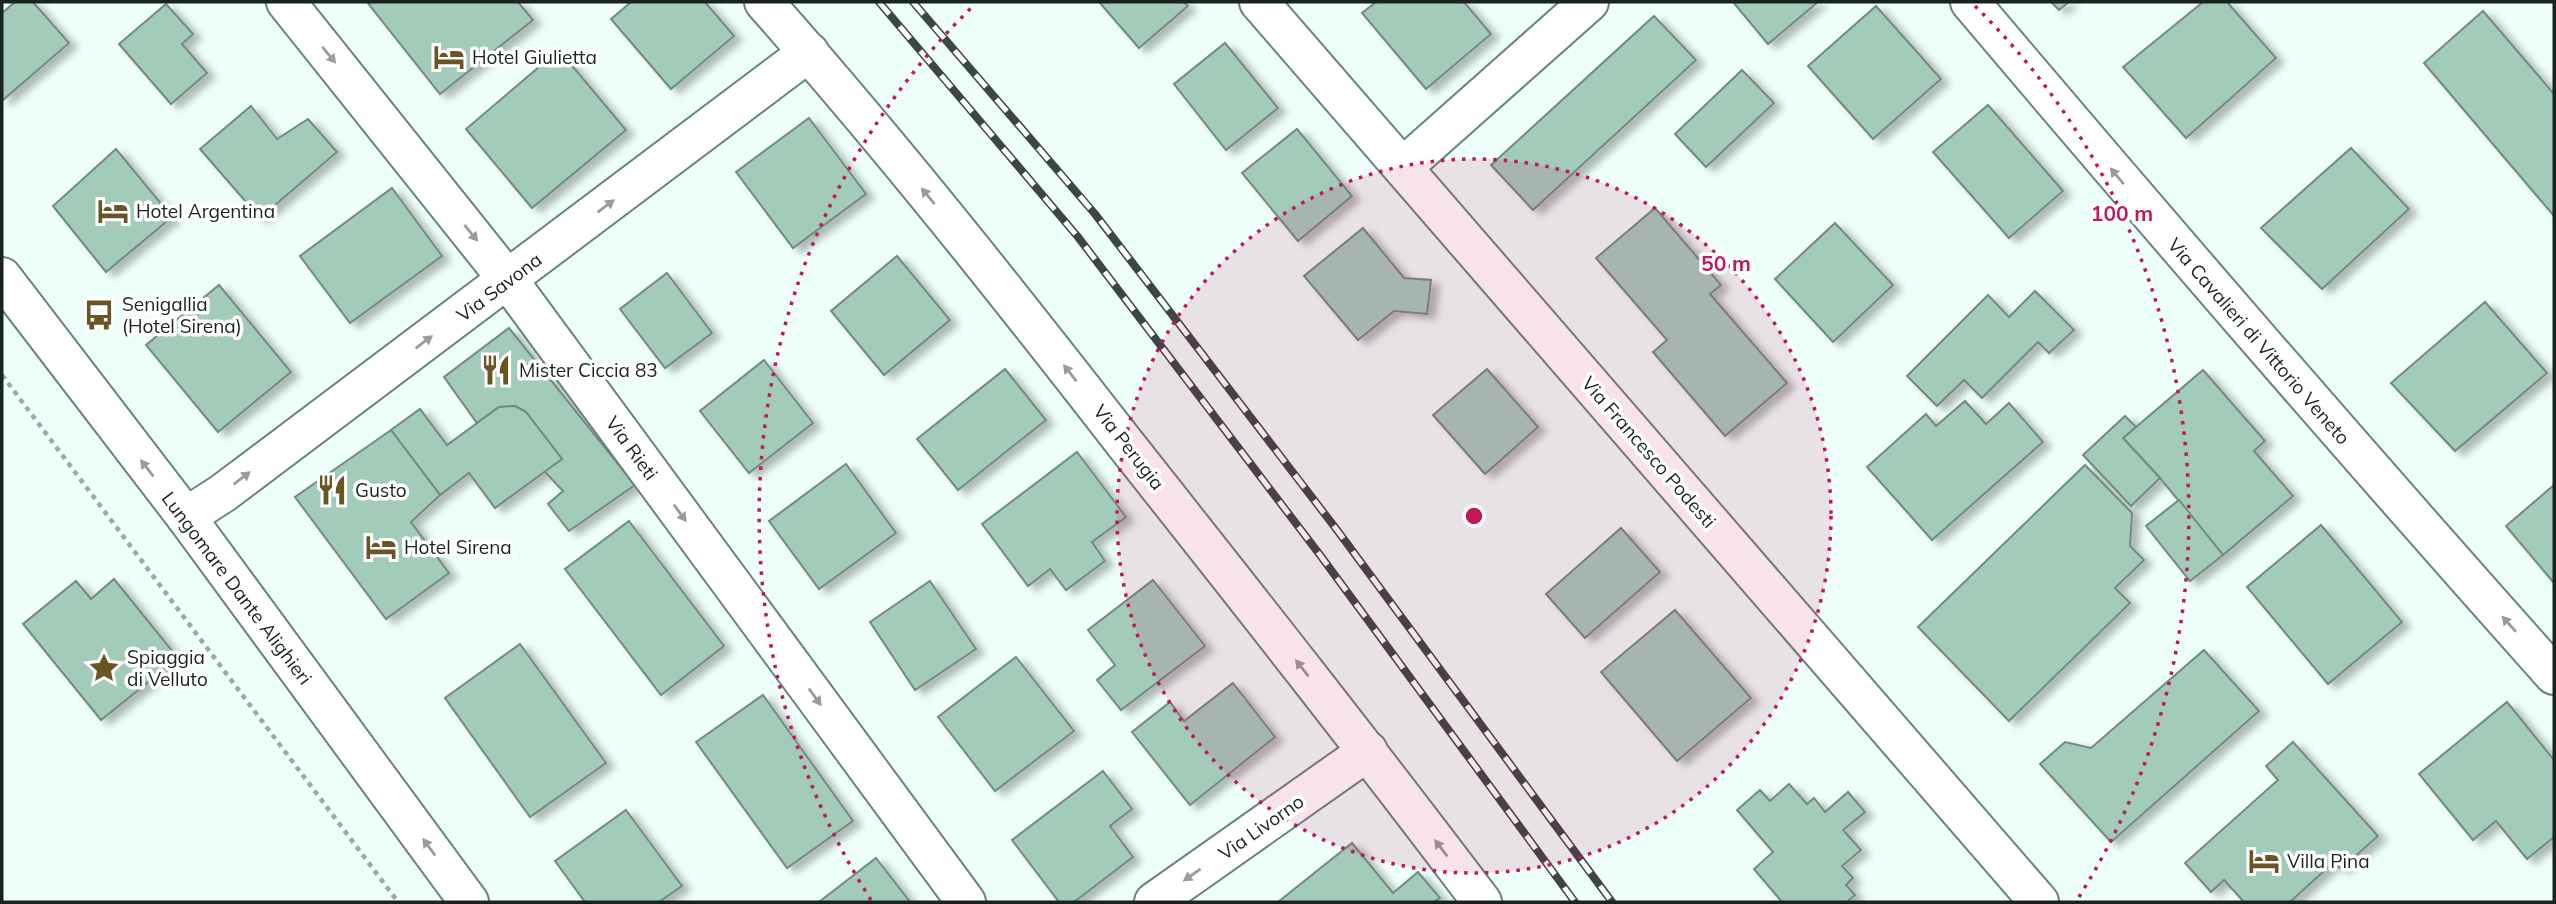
<svg xmlns="http://www.w3.org/2000/svg" width="2556" height="904" font-family="Mulish,sans-serif">
  <defs>
    <filter id="shadow"><feDropShadow dx="8" dy="4.5" stdDeviation="3.5" flood-color="#0004"/></filter>
  </defs>
  <rect width="100%" height="100%" fill="#edfefb"/>
  <g fill="#a2cbb9" stroke="#748a80" stroke-width="2" filter="url(#shadow)">
    <path d="M 15,2 L 33,2 L 69,43 L 2,101 L 2,13 Z"/>
    <path d="M 367,2 L 518,2 L 533,20 L 440,94 Z"/>
    <path d="M 631,2 L 705,2 L 734,36 L 671,89 L 611,19 Z"/>
    <path d="M 1099,2 L 1184,2 L 1188,6 L 1139,48 Z"/>
    <path d="M 1376,2 L 1464,2 L 1491,34 L 1426,89 L 1362,13 Z"/>
    <path d="M 1733,2 L 1818,2 L 1768,44 Z"/>
    <path d="M 2051,2 L 2069,2 L 2059,10 Z"/>
    <path d="M 2203,2 L 2227,2 L 2276,58 L 2186,138 L 2123,67 Z"/>
    <path d="M 166,4 L 193,34 L 182,44 L 207,73 L 171,104 L 119,44 Z"/>
    <path d="M 1876,6 L 1941,79 L 1873,139 L 1808,66 Z"/>
    <path d="M 2483,11 L 2554,94 L 2554,216 L 2424,63 Z"/>
    <path d="M 1654,16 L 1696,60 L 1533,210 L 1491,165 Z"/>
    <path d="M 1225,43 L 1278,108 L 1226,150 L 1174,84 Z"/>
    <path d="M 559,50 L 626,130 L 532,208 L 466,129 Z"/>
    <path d="M 1742,70 L 1774,103 L 1706,167 L 1675,134 Z"/>
    <path d="M 1988,105 L 2063,191 L 2009,238 L 1933,152 Z"/>
    <path d="M 251,106 L 277,139 L 308,119 L 337,152 L 260,218 L 200,149 Z"/>
    <path d="M 809,118 L 866,194 L 793,248 L 736,172 Z"/>
    <path d="M 1297,129 L 1352,196 L 1298,241 L 1242,173 Z"/>
    <path d="M 2351,148 L 2409,209 L 2322,289 L 2261,228 Z"/>
    <path d="M 116,149 L 172,217 L 106,272 L 53,206 Z"/>
    <path d="M 392,188 L 442,256 L 350,323 L 300,256 Z"/>
    <path d="M 1655,208 L 1721,285 L 1710,294 L 1787,383 L 1725,436 L 1653,352 L 1667,340 L 1596,258 Z"/>
    <path d="M 1835,223 L 1893,285 L 1833,342 L 1775,279 Z"/>
    <path d="M 1363,228 L 1404,278 L 1431,280 L 1427,314 L 1394,311 L 1358,340 L 1304,276 Z"/>
    <path d="M 897,256 L 950,320 L 884,375 L 831,311 Z"/>
    <path d="M 667,273 L 712,333 L 665,368 L 620,309 Z"/>
    <path d="M 219,285 L 291,372 L 218,432 L 146,345 Z"/>
    <path d="M 2035,291 L 2074,330 L 2049,353 L 2038,342 L 1982,398 L 1964,380 L 1937,406 L 1907,376 L 1988,295 L 2009,317 Z"/>
    <path d="M 2485,302 L 2547,373 L 2455,451 L 2391,383 Z"/>
    <path d="M 509,328 L 635,485 L 569,531 L 548,504 L 563,491 L 544,471 L 562,459 L 526,412 L 515,406 L 499,407 L 477,423 L 444,377 Z"/>
    <path d="M 764,360 L 813,423 L 749,473 L 700,411 Z"/>
    <path d="M 1005,369 L 1046,420 L 958,490 L 917,439 Z"/>
    <path d="M 1487,369 L 1538,427 L 1485,474 L 1433,415 Z"/>
    <path d="M 2203,370 L 2265,441 L 2254,451 L 2293,496 L 2223,555 L 2160,478 L 2123,438 Z"/>
    <path d="M 1965,401 L 1986,424 L 2009,403 L 2043,442 L 1932,540 L 1867,467 L 1926,414 L 1936,426 Z"/>
    <path d="M 515,406 L 526,412 L 562,459 L 495,508 L 469,473 L 440,495 L 391,430 L 420,409 L 447,445 L 499,407 Z"/>
    <path d="M 2125,416 L 2136,427 L 2123,438 L 2160,478 L 2131,506 L 2083,455 Z"/>
    <path d="M 391,430 L 440,495 L 411,522 L 449,573 L 386,619 L 295,497 Z"/>
    <path d="M 1077,452 L 1126,517 L 1092,542 L 1105,561 L 1066,590 L 1050,569 L 1028,586 L 982,524 Z"/>
    <path d="M 846,464 L 896,533 L 819,589 L 769,521 Z"/>
    <path d="M 2085,465 L 2132,513 L 2130,546 L 2144,560 L 2115,588 L 2130,603 L 2009,721 L 1918,627 Z"/>
    <path d="M 2554,485 L 2554,583 L 2506,526 Z"/>
    <path d="M 2179,500 L 2223,555 L 2190,581 L 2146,526 Z"/>
    <path d="M 629,521 L 724,646 L 661,695 L 565,569 Z"/>
    <path d="M 2321,525 L 2402,622 L 2328,684 L 2247,587 Z"/>
    <path d="M 1621,528 L 1660,572 L 1585,638 L 1546,594 Z"/>
    <path d="M 114,579 L 178,658 L 101,720 L 23,624 L 76,581 L 91,599 Z"/>
    <path d="M 1153,580 L 1205,646 L 1121,710 L 1097,680 L 1115,665 L 1088,630 Z"/>
    <path d="M 930,581 L 976,649 L 915,690 L 870,622 Z"/>
    <path d="M 1675,610 L 1751,698 L 1677,761 L 1601,672 Z"/>
    <path d="M 520,644 L 606,763 L 530,817 L 445,698 Z"/>
    <path d="M 2204,650 L 2259,711 L 2111,842 L 2040,764 L 2065,742 L 2091,748 Z"/>
    <path d="M 1016,657 L 1074,731 L 995,791 L 938,717 Z"/>
    <path d="M 1233,683 L 1275,737 L 1190,805 L 1132,732 L 1170,702 L 1184,721 Z"/>
    <path d="M 763,695 L 853,821 L 787,868 L 696,742 Z"/>
    <path d="M 2507,702 L 2554,760 L 2554,837 L 2527,859 L 2496,821 L 2473,840 L 2419,774 Z"/>
    <path d="M 2293,742 L 2378,836 L 2341,869 L 2334,862 L 2290,902 L 2244,902 L 2224,880 L 2211,892 L 2185,863 L 2278,780 L 2266,766 Z"/>
    <path d="M 1103,771 L 1132,809 L 1110,826 L 1133,857 L 1074,902 L 1059,902 L 1012,840 Z"/>
    <path d="M 1789,784 L 1807,804 L 1814,798 L 1825,812 L 1848,792 L 1865,812 L 1843,830 L 1861,850 L 1842,866 L 1853,878 L 1846,885 L 1855,895 L 1847,902 L 1782,902 L 1754,869 L 1773,852 L 1737,810 L 1760,790 L 1770,801 Z"/>
    <path d="M 626,810 L 682,886 L 659,902 L 585,902 L 555,861 Z"/>
    <path d="M 1352,843 L 1393,893 L 1418,872 L 1440,898 L 1434,902 L 1278,902 Z"/>
    <path d="M 876,858 L 910,902 L 819,902 Z"/>
  </g>
  <g fill="none" stroke-linecap="round" stroke-linejoin="round">
    <g stroke="#698380" stroke-width="42">
      <g id="street">
        <path d="M 286,2 L 508,280 L 966,902"/>
        <path d="M 764,2 C 889,143 1007,292 1123,441 C 1244,594 1365,747 1482,902"/>
        <path d="M 1970,2 C 2162,229 2356,453 2554,675"/>
        <path d="M 1403,167 L 1589,2"/>
        <path d="M 186,517 L 223,493 L 809,52"/>
        <path d="M 1154,902 L 1368,751"/>
      </g>
    </g>
    <g stroke="#698380" stroke-width="42">
      <g id="secondary">
        <path d="M 1259,2 L 2039,902"/>
        <path d="M 2,277 L 186,517 L 469,902"/>
      </g>
    </g>
    <path stroke="#9ba9a7" stroke-width="4.5" stroke-dasharray="5 5" stroke-linecap="butt" d="M 2,375 L 398,902"/>
    <use href="#street" stroke="#fff" stroke-width="38"/>
    <use href="#secondary" stroke="#fff" stroke-width="38"/>
    <g stroke="#3b4645" stroke-width="8">
      <g id="rail">
        <path d="M 879,2 L 1078,237 L 1320,555 L 1575,902"/>
        <path d="M 913,2 L 1095,214 L 1337,530 L 1612,902"/>
      </g>
    </g>
    <use href="#rail" stroke="#fff" stroke-width="5" stroke-dasharray="16" stroke-linecap="butt"/>
  </g>
  <defs><path id="oneway-solid" d="M-6-.8H1V-3.2L6.5 0L1 3.2V.8H-6Z" transform="scale(1.75)"/></defs>
  <g fill="#989c9c">
    <use href="#oneway-solid" transform="translate(329 55) rotate(51)"/>
    <use href="#oneway-solid" transform="translate(2117 176) rotate(-130)"/>
    <use href="#oneway-solid" transform="translate(928 196) rotate(-129)"/>
    <use href="#oneway-solid" transform="translate(606 206) rotate(-37)"/>
    <use href="#oneway-solid" transform="translate(471 233) rotate(51)"/>
    <use href="#oneway-solid" transform="translate(424 342) rotate(-37)"/>
    <use href="#oneway-solid" transform="translate(1070 373) rotate(-128)"/>
    <use href="#oneway-solid" transform="translate(147 468) rotate(-128)"/>
    <use href="#oneway-solid" transform="translate(242 478) rotate(-37)"/>
    <use href="#oneway-solid" transform="translate(680 513) rotate(54)"/>
    <use href="#oneway-solid" transform="translate(2509 624) rotate(-132)"/>
    <use href="#oneway-solid" transform="translate(1302 668) rotate(-128)"/>
    <use href="#oneway-solid" transform="translate(815 697) rotate(54)"/>
    <use href="#oneway-solid" transform="translate(429 847) rotate(-126)"/>
    <use href="#oneway-solid" transform="translate(1441 848) rotate(-127)"/>
    <use href="#oneway-solid" transform="translate(1192 875) rotate(145)"/>
  </g>
  <circle cx="1474" cy="516" r="357" fill="#c2185b" fill-opacity=".12"/>
  <g fill="none" stroke="#c2185b" stroke-width="3.5" stroke-dasharray="3.5 7">
    <circle cx="1474" cy="516" r="357"/>
    <path d="M871 900A715 715 0 0 1 973 6M1975 6A715 715 0 0 1 2077 900"/>
  </g>
  <defs>
    <g id="hotel-bare" transform="scale(2.415)"><path d="M-6-4.5h1.5V1H6V5H4.5V3h-9V5H-6ZM-4 0a1.8 1.8 0 1 1 3.6 0ZM.5 0V-2.5h3Q6-2.5 6 0Z" fill="#6a5424" stroke="#fff" stroke-width="2.5" paint-order="stroke"/></g>
    <g id="bus-bare" transform="scale(2.415)"><path d="M-5-6H5V4H4V6H2V4H-2V6H-4V4H-5ZM-3.5-4V0h7V-4ZM-3.5 1.2v1.5H-2V1.2ZM2 1.2v1.5H3.5V1.2Z" fill="#6a5424" stroke="#fff" stroke-width="2.5" paint-order="stroke"/></g>
    <g id="restaurant-bare" transform="scale(2.415)"><path d="M-5-6h1v4h1v-4h1v4h1v-4h1v5L-1.5 .5V6h-2V.5L-5-1ZM5-6V6H3V1.5H1.5Q1.5-4 5-6Z" fill="#6a5424" stroke="#fff" stroke-width="2.5" paint-order="stroke"/></g>
    <g id="sight-bare" transform="scale(2.415)"><path d="M0-6L1.8-2.2L6-1.7L2.9 1.2L3.7 5.4L0 3.3L-3.7 5.4L-2.9 1.2L-6-1.7L-1.8-2.2Z" fill="#6a5424" stroke="#fff" stroke-width="2.5" paint-order="stroke"/></g>
  </defs>
  <g fill-rule="evenodd">
    <use href="#hotel-bare" x="449" y="57"/>
    <use href="#hotel-bare" x="113" y="211"/>
    <use href="#bus-bare" x="99" y="315"/>
    <use href="#restaurant-bare" x="496" y="370"/>
    <use href="#restaurant-bare" x="332" y="490"/>
    <use href="#hotel-bare" x="381" y="547"/>
    <use href="#sight-bare" x="104" y="668"/>
    <use href="#hotel-bare" x="2264" y="861"/>
  </g>
  <g text-anchor="middle" dominant-baseline="central" stroke-width="7" stroke-linejoin="round" paint-order="stroke">
    <g font-size="19" fill="#192322" stroke="#fff" text-anchor="start">
      <text x="472" y="57">Hotel Giulietta</text>
      <text x="136" y="211">Hotel Argentina</text>
      <text x="122" y="304">Senigallia<tspan x="122" dy="22">(Hotel Sirena)</tspan></text>
      <text x="519" y="370">Mister Ciccia 83</text>
      <text x="355" y="490">Gusto</text>
      <text x="404" y="547">Hotel Sirena</text>
      <text x="127" y="657">Spiaggia<tspan x="127" dy="22">di Velluto</tspan></text>
      <text x="2287" y="861">Villa Pina</text>
    </g>
    <g font-size="19" fill="#192322" stroke="#fff">
      <text transform="translate(499 287) rotate(-37)">Via Savona</text>
      <text transform="translate(2259 341) rotate(49)">Via Cavalieri di Vittorio Veneto</text>
      <text transform="translate(1129 447) rotate(52)">Via Perugia</text>
      <text transform="translate(632 448) rotate(54)">Via Rieti</text>
      <text transform="translate(1649 452) rotate(49)">Via Francesco Podesti</text>
      <text transform="translate(237 588) rotate(53)">Lungomare Dante Alighieri</text>
      <text transform="translate(1261 827) rotate(-35)">Via Livorno</text>
    </g>
  </g>
  <circle cx="1474" cy="516" r="10" fill="#c2185b" stroke="#fff" stroke-width="3.5"/>
  <g font-size="21" text-anchor="middle" font-weight="bold" fill="#c2185b" stroke="#fff" stroke-width="7" stroke-linejoin="round" paint-order="stroke">
    <text x="2122" y="221">100 m</text>
    <text x="1726" y="271">50 m</text>
  </g>
  <rect width="2556" height="904" fill="none" stroke="#192322" stroke-width="7"/>
</svg>
